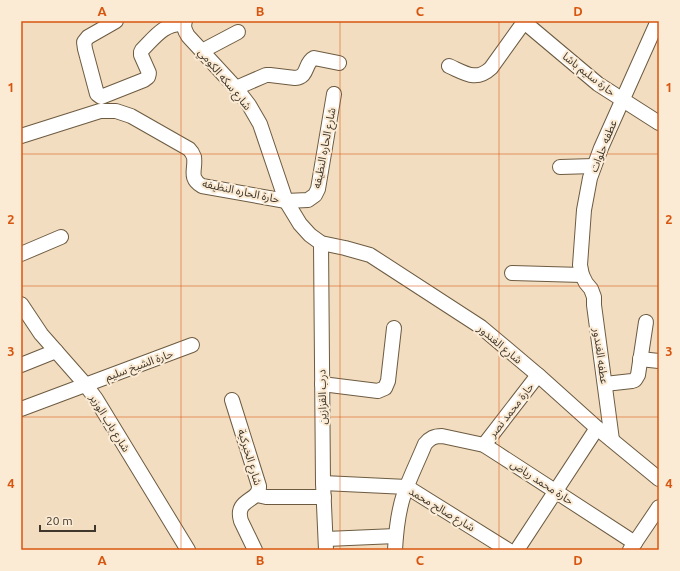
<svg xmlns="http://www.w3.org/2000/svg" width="680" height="571" font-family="Ubuntu,'Noto Sans Arabic',sans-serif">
  <rect width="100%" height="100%" fill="#f2ddc0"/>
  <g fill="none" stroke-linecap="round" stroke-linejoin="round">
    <g stroke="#6d5b41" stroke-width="16">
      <g id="street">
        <path d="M 116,21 L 88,37 L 84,42 L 85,49 L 97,94 L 101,97 L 144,80 L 148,77 L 149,73 L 141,55 L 141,52 L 142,50 C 155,37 164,23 184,24"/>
        <path d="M 185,21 C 183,27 185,31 188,36 L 236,88 L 249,105 L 260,124 L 286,201 L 300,224 L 310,235 L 321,243 L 345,248 L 370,255 L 481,327 L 538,375 L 597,428 L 659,479"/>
        <path d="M 523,21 L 598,84 L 659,123"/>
        <path d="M 202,51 L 238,32"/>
        <path d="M 449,66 C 465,73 476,82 491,68 L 524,22"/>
        <path d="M 236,88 L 266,75 L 270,75 L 295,78 C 309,77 304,63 314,58 L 339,63"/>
        <path d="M 21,136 L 100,111 L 116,111 L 131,116 L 189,149 C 191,151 193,154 194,157 C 196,169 188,178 202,186 L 286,201 L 308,200 L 315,195 L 318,189 L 334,94"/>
        <path d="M 560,167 L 594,166"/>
        <path d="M 321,243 L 323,483 L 326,550"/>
        <path d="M 21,254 L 61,237"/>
        <path d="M 512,273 L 582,275"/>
        <path d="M 21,304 L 41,334 L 85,384 L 96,399 L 188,550"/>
        <path d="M 640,359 L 659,361"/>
        <path d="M 21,365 L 56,351"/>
        <path d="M 322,384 L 378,391 L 385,388 L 388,381 L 394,328"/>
        <path d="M 605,384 L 632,381 L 635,380 L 638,375 L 646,322"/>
        <path d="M 232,400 L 259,486 C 260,502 234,498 241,521 L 255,550"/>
        <path d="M 21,409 L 192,345"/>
        <path d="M 612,440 L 594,305 L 594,297 L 591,289 L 586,283 L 582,275 L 580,265 L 584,210 L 590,178 L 601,148 L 656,25"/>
        <path d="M 484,445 L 538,375"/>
        <path d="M 323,483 L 407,487 L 508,550"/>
        <path d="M 257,495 L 266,497 L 324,497"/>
        <path d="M 326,539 L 396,536"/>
        <path d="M 395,550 C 396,531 398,512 404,494 C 410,477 418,461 425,444 C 430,438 434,436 442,436 L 484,445 L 495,452 L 635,543"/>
        <path d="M 517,550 L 597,428"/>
        <path d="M 630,550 L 659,507"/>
      </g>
    </g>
    <use href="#street" stroke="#fff" stroke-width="14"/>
  </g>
  <path fill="none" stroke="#d7560f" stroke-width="1" stroke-opacity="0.55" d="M 181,21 L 181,550M 340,21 L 340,550M 499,21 L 499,550M 21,154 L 659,154M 21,286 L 659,286M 21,417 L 659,417"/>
  <g text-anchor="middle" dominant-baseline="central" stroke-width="4" stroke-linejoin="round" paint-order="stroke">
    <g font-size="11" fill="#3f372b" stroke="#fcebd4">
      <text transform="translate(589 74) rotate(38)">حارة سليم باشا</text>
      <text transform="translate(225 79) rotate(50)">شارع سكه الكومي</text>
      <text transform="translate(603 146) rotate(-68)">عطفه حلوات</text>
      <text transform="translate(324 148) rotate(-79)">شارع الحاره النظيفه</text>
      <text transform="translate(241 191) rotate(12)">حارة الحاره النظيفه</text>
      <text transform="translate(500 344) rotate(40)">شارع الغندور</text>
      <text transform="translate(601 356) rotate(82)">عطفه الغندور</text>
      <text transform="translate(139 365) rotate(-20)">حارة الشيخ سليم</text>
      <text transform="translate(322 397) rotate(-91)">درب القزازين</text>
      <text transform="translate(511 410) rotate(-52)">حارة محمد نصر</text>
      <text transform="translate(110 423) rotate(58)">شارع باب الوزير</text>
      <text transform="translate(250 457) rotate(73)">شارع الخبركية</text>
      <text transform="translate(542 482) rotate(33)">حارة محمد رياض</text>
      <text transform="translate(442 509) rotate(31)">شارع صالح محمد</text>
    </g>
  </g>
  <rect width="680" height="571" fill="none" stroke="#fcebd4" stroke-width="44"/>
  <path d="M40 525v6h55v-6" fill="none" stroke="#3f372b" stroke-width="2"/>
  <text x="46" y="525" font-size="12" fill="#3f372b" stroke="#fcebd4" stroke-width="3" paint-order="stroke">20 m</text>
  <rect x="22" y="22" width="636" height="527" fill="none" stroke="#d7560f" stroke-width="1.5"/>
  <g font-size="13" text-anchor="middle" font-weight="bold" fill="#d7560f">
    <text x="102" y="16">A</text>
    <text x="260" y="16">B</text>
    <text x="420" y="16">C</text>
    <text x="578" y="16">D</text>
    <text x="11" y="92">1</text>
    <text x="669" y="92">1</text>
    <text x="11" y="224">2</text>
    <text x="669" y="224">2</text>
    <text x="11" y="356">3</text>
    <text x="669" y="356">3</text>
    <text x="11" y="488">4</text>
    <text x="669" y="488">4</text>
    <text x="102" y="565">A</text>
    <text x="260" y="565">B</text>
    <text x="420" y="565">C</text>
    <text x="578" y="565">D</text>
  </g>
</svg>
